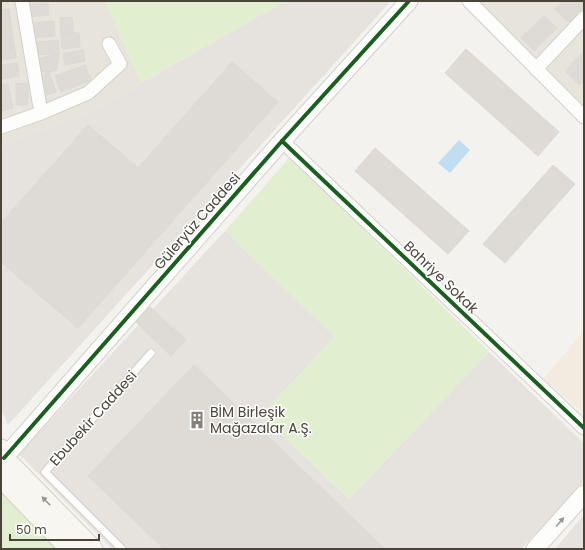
<svg xmlns="http://www.w3.org/2000/svg" width="585" height="550" font-family="Poppins,sans-serif">
  <rect width="100%" height="100%" fill="#f4f2ee"/>
  <g fill="#e7e4dc">
    <path d="M 1,1 L 105,1 L 141,83 L 94,110 L 1,145 Z"/>
    <path d="M 477,1 L 584,1 L 584,107 L 584,106 Z"/>
  </g>
  <path fill="#f3ebdf" d="M 584,331 L 584,413 L 543,379 Z"/>
  <g fill="#e6e2de">
    <path d="M 285,1 L 391,1 L 8,425 L 1,409 L 1,145 L 94,110 Z"/>
    <path d="M 225,231 L 335,337 L 261,415 L 349,499 L 489,352 L 584,443 L 584,482 L 521,549 L 112,549 L 19,454 Z"/>
    <path d="M 584,515 L 584,549 L 555,549 Z"/>
  </g>
  <g fill="#e1eecf">
    <path d="M 105,1 L 285,1 L 141,83 Z"/>
    <path d="M 290,157 L 489,352 L 349,499 L 261,415 L 335,337 L 225,231 Z"/>
    <path d="M 1,489 L 58,549 L 1,549 Z"/>
  </g>
  <path fill="#c0ddf1" d="M 459,140 L 470,150 L 450,173 L 438,163 Z"/>
  <g fill="#dedbd6" stroke="#dcd9d4">
    <path d="M 563,1 L 584,1 L 584,8 L 570,23 L 555,9 Z"/>
    <path d="M 48,3 L 49,15 L 27,17 L 26,5 Z"/>
    <path d="M 9,9 L 16,58 L 1,60 L 1,10 Z"/>
    <path d="M 544,15 L 557,28 L 534,51 L 521,38 Z"/>
    <path d="M 72,17 L 74,33 L 61,35 L 60,18 Z"/>
    <path d="M 54,21 L 55,36 L 32,38 L 31,23 Z"/>
    <path d="M 74,33 L 79,33 L 80,47 L 62,49 L 61,35 Z"/>
    <path d="M 58,40 L 59,54 L 38,55 L 37,42 Z"/>
    <path d="M 466,49 L 559,132 L 538,156 L 445,73 Z"/>
    <path d="M 83,50 L 85,61 L 65,65 L 63,54 Z"/>
    <path d="M 584,51 L 584,81 L 580,85 L 565,71 Z"/>
    <path d="M 59,54 L 57,70 L 49,72 L 39,72 L 36,59 Z"/>
    <path d="M 232,62 L 278,102 L 78,328 L 1,262 L 1,223 L 88,125 L 138,168 Z"/>
    <path d="M 17,63 L 19,76 L 1,79 L 1,65 Z"/>
    <path d="M 85,65 L 91,80 L 61,92 L 55,76 Z"/>
    <path d="M 49,72 L 56,92 L 47,95 L 40,76 Z"/>
    <rect x="16" y="83" width="12" height="22"/>
    <path d="M 8,84 L 13,108 L 1,111 L 1,85 Z"/>
    <path d="M 375,148 L 469,231 L 448,254 L 355,171 Z"/>
    <path d="M 553,165 L 575,184 L 505,263 L 483,244 Z"/>
    <path d="M 150,307 L 186,340 L 171,356 L 136,322 Z"/>
    <path d="M 194,365 L 385,549 L 164,549 L 88,476 Z"/>
  </g>
  <g fill="none" stroke-linecap="round" stroke-linejoin="round">
    <g stroke="#d2d0cb" stroke-width="9">
      <path id="service" d="M 122,549 L 45,472 L 151,353"/>
    </g>
    <g stroke="#d2d0cb" stroke-width="15">
      <g id="minor">
        <path d="M 22,1 L 41,113"/>
        <path d="M 469,1 L 584,117"/>
        <path d="M 536,69 L 584,18"/>
        <path d="M 1,127 L 41,113 L 88,93 L 120,64 L 109,44"/>
        <path d="M 282,141 L 584,428"/>
      </g>
    </g>
    <g stroke="#d2d0cb" stroke-width="19">
      <g id="tertiary">
        <path d="M 4,458 L 282,141 L 409,1"/>
        <path d="M 535,549 L 584,494"/>
      </g>
    </g>
    <g stroke="#d3cfc5" stroke-width="21">
      <g id="secondary">
        <path d="M 1,449 L 4,458 L 93,549"/>
        <path d="M 1,478 L 70,549"/>
      </g>
    </g>
    <use href="#service" stroke="#fdfdfc" stroke-width="7"/>
    <use href="#minor" stroke="#fdfdfc" stroke-width="13"/>
    <use href="#tertiary" stroke="#fdfdfc" stroke-width="17"/>
    <use href="#secondary" stroke="#f7f6f1" stroke-width="19"/>
    <g stroke="#fff" stroke-width="6">
      <g id="cycleway">
        <path d="M 282,141 L 584,428"/>
        <path d="M 4,458 L 282,141 L 409,1"/>
      </g>
    </g>
    <use href="#cycleway" stroke="#1b5e20" stroke-width="4"/>
  </g>
  <defs><path id="oneway-solid" d="M-6-.8H1V-3.2L6.5 0L1 3.2V.8H-6Z"/></defs>
  <use fill="#98948c" href="#oneway-solid" transform="translate(46 501) rotate(-134)"/>
  <use fill="#9b9791" href="#oneway-solid" transform="translate(560 522) rotate(-49)"/>
  <defs>
    <g id="building-bare" transform="scale(1.38)"><path d="M-4-6H4V6H1V3H-1V6H-4ZM-2.5-4.3h1.7v1.8h-1.7ZM.8-4.3h1.7v1.8H.8ZM-2.5-1h1.7V.8h-1.7ZM.8-1h1.7V.8H.8Z" fill="#868178" stroke="#fff" stroke-width="2.5" paint-order="stroke"/></g>
  </defs>
  <g fill-rule="evenodd">
    <use href="#building-bare" x="197" y="420"/>
  </g>
  <g text-anchor="middle" dominant-baseline="central" stroke-width="3" stroke-linejoin="round" paint-order="stroke">
    <g font-size="14" fill="#4b4439" stroke="#fff">
      <text transform="translate(197 221) rotate(-49)">Güleryüz Caddesi</text>
      <text transform="translate(441 277) rotate(44)">Bahriye Sokak</text>
      <text transform="translate(93 418) rotate(-48)">Ebubekir Caddesi</text>
    </g>
    <g font-size="14" fill="#4b4439" stroke="#fff" text-anchor="start">
      <text x="210" y="412">BİM Birleşik<tspan x="210" dy="16">Mağazalar A.Ş.</tspan></text>
    </g>
  </g>
  <rect width="585" height="550" fill="none" stroke="#4b4439" stroke-width="4"/>
  <path d="M10 534v6h89v-6" fill="none" stroke="#4b4439" stroke-width="2"/>
  <text x="16" y="534" font-size="12" fill="#4b4439" stroke="#ffffff" stroke-width="3" paint-order="stroke">50 m</text>
</svg>
